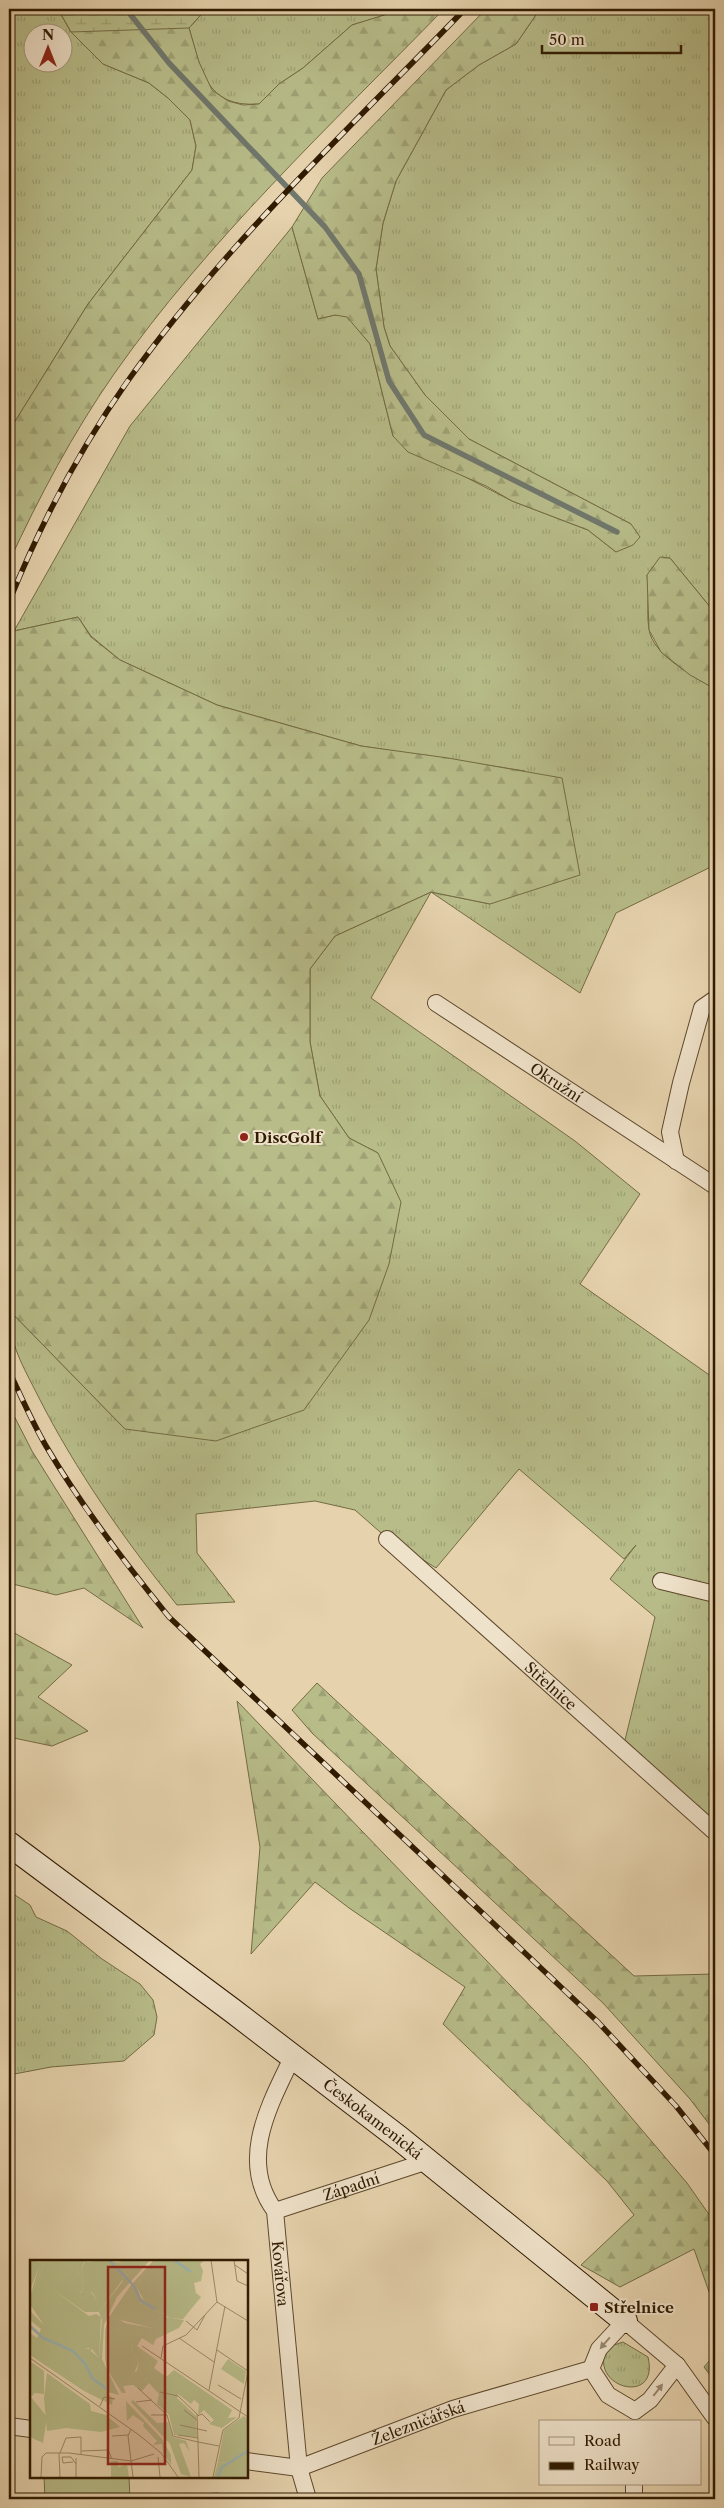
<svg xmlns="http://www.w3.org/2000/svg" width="724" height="2508" font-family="'Libre Caslon Text',serif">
  <defs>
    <pattern id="grass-tufts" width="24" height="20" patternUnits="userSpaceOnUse" patternTransform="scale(1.25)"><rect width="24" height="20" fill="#b7bc89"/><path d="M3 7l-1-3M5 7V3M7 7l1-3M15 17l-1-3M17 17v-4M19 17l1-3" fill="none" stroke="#9ea174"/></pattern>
    <pattern id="forest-firs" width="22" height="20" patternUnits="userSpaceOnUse" patternTransform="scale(1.25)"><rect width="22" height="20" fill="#b7bc89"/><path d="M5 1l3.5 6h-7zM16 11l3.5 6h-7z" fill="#9ea174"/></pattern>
    <pattern id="wetland-marsh" width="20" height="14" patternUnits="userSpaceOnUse" patternTransform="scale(1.25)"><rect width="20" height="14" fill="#b7bc89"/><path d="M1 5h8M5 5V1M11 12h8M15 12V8" fill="none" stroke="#9ea174"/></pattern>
  </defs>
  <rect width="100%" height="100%" fill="#e6d3ae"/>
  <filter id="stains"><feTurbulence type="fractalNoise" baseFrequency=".004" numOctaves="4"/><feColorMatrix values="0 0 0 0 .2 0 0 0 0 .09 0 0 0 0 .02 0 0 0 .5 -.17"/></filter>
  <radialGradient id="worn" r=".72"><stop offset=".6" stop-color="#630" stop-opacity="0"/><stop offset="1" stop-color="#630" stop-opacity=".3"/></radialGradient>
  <g fill="url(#grass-tufts)" stroke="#746b44" fill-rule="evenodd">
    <path d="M 9,9 L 58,9 L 71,32 L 103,64 L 149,83 L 168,98 L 190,120 L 196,146 L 192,170 L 88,304 L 9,431 ZM 32,32 L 62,32 L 62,62 L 32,62 Z"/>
    <path d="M 206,9 L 396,9 L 395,12 L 352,25 L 303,68 L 279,84 L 259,104 C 205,108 201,69 189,28 Z"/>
    <path d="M 540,9 L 715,9 L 715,613 L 670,558 L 647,575 C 650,593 646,611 649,629 C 652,655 695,677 715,689 L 715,865 L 616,913 L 580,993 L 431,892 L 371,998 L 575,1141 L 640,1194 L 580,1284 L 715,1379 L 715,1822 L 625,1740 L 655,1617 L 610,1579 L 636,1545 L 624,1559 L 519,1469 L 436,1568 L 380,1532 L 355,1510 L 315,1501 L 196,1514 L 197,1553 L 235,1602 L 177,1605 C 124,1539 76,1471 38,1396 C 23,1366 9,1344 9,1310 L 125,1429 L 378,1153 L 349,1138 L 320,1096 L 310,1042 L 310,969 L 335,936 L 431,892 L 490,904 L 525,771 L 361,746 L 217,705 L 120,660 L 91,636 L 78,617 L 14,631 L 130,426 L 292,227 L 318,319 L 335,315 L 347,316 L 370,344 L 393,436 L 450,469 L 512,501 L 588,530 L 616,552 L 631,524 L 469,439 L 425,395 L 390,346 L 384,327 L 376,269 L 383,223 L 396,181 L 446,90 L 479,65 L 516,44 Z"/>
    <path d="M 9,1891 L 30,1905 L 36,1917 L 67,1931 L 102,1959 L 140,1984 L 153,2000 L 157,2017 L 154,2035 L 124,2061 L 51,2067 L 9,2075 Z"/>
    <path d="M 623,2342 L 648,2357 C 658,2399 609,2392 604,2366 C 603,2362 604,2357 604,2354 L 611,2346 Z"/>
  </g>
  <g fill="url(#forest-firs)" stroke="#746b44">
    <path d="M 58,9 L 206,9 L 189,28 L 199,62 L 212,90 L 228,101 L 243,105 L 259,104 L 279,84 L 303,68 L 352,25 L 394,12 L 396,9 L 444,9 C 330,126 208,240 114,374 C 73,433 39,497 9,562 L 9,431 L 88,304 L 192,170 L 196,146 L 190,120 L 168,98 L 149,83 L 103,64 L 71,32 Z"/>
    <path d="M 486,9 L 540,9 L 516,44 L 479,65 L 446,90 L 396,181 L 383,223 L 376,269 L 384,327 L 390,346 L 425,395 L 469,439 L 631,524 L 640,537 L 633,545 L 616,552 L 588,530 L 512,501 L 486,486 L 408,452 L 393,436 L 370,344 L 347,317 L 335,315 L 318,319 L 292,227 L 322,178 Z"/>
    <path d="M 660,557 L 670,558 L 715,613 L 715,689 L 690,675 L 661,652 L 649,630 L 647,575 Z"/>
    <path d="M 78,617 L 91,637 L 120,660 L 217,705 L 361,746 L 448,758 L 562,778 L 580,875 L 490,904 L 431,892 L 335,936 L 310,969 L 310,1042 L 320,1096 L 349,1138 L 378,1153 L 401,1202 L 389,1264 L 369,1320 L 304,1410 L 216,1441 L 125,1429 L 9,1310 L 9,645 L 14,631 Z"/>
    <path d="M 9,1406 L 32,1451 L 143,1628 L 84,1588 L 56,1595 L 9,1583 Z"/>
    <path d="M 9,1630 L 72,1665 L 38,1697 L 88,1731 L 52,1746 L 9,1737 Z"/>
    <path d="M 317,1683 L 634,1976 L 715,1974 L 715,2132 L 690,2099 L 603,2003 L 312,1733 L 292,1710 Z"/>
    <path d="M 237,1701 L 585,2063 L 687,2183 L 715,2223 L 715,2309 L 694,2249 L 620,2287 L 581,2265 L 634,2215 L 607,2181 L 443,2024 L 465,1987 L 349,1908 L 315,1882 L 251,1954 L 260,1847 Z"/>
    <path d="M 715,2354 L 715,2382 L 704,2367 Z"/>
  </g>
  <path fill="url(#wetland-marsh)" stroke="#746b44" d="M 58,9 L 206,9 L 189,28 L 71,32 Z"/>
  <g fill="#b7bc89" stroke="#746b44">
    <path d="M 44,2477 L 129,2477 L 130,2499 L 45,2499 Z"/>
    <path d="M 218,2493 L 236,2499 L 177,2499 L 186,2495 Z"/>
  </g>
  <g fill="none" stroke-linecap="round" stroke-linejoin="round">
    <path stroke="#70776d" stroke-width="5.5" d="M 126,9 L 169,63 L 325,227 L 359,274 L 389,381 L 424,435 L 617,532"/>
    <g stroke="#5e482c" stroke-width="18">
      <g id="street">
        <path id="s1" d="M 436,1003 L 715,1186"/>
        <path d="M 676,1161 L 670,1132 L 681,1083 L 702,1008 L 715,999"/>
        <path id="s2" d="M 387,1539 L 715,1832"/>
        <path d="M 661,1581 L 715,1594"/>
        <path id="s3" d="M 292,2058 C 269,2106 238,2161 275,2211 L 299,2468 L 308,2499"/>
        <path id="s4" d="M 275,2211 L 428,2161"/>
        <path d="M 591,2369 L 599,2349 L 625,2321 L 677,2365 L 715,2418"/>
        <path d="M 591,2369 L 608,2395 L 635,2411"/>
        <path d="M 635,2411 L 650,2400 L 677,2365"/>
        <path d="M 9,2426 L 31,2429"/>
        <path id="s5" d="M 246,2461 L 299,2468 L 453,2409 L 591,2369"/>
        <path d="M 634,2484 L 634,2499"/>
      </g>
    </g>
    <g stroke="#301a00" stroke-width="26">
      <g id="secondary">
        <path id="s6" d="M 9,1844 L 233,2011 L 399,2138 L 625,2321"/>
      </g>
    </g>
    <use href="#street" stroke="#efe2ca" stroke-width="16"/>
    <use href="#secondary" stroke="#efe2ca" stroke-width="24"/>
    <g stroke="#301a00" stroke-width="5.5">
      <g id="rail">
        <path d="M 9,602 C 40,525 79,450 127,382 C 224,245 349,129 465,9"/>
        <path d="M 9,1371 C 21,1396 32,1422 46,1446 C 82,1507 125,1563 169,1617 L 598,2022 L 676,2106 L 715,2155"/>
      </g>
    </g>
    <use href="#rail" stroke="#efe2ca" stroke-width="4" stroke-dasharray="11" stroke-linecap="butt"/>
  </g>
  <defs><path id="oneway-solid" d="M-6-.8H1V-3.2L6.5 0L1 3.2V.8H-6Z" transform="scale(1.25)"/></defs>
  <g fill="#99886f">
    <use href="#oneway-solid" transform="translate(605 2343) rotate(131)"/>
    <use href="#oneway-solid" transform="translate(658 2390) rotate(-52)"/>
  </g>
  <g fill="#8f2418" stroke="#efe2ca" stroke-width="2">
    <circle cx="244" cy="1137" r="5"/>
    <rect x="589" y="2302" width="10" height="10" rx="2.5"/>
  </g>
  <g text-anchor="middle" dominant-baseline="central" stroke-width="4" stroke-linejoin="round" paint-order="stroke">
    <g font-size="15" fill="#301a00" stroke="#efe2ca">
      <text stroke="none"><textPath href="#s1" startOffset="144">Okružní</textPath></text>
      <text stroke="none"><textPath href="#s2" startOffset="220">Střelnice</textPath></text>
      <text stroke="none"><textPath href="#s6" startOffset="456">Českokamenická</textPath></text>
      <text stroke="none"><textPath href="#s4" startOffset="80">Západní</textPath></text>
      <text stroke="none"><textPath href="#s3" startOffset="226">Kovářova</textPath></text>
      <text stroke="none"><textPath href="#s5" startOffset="181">Železničářská</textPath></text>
    </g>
    <g font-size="15" font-weight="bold" fill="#301a00" stroke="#efe2ca" text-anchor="start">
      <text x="254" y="1137">DiscGolf</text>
      <text x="604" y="2307">Střelnice</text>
    </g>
  </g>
  <g transform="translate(30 2260)">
    <rect width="218" height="218" fill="#e6d3ae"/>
    <path d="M 2,0 L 11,2 L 0,30 L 0,2 ZM 75,0 L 93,19 L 69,52 L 55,52 L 22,29 L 59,56 L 66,54 L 71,57 L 69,98 L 61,88 L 52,88 L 69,104 L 70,110 L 66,112 L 48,96 L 62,119 L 54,131 L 0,95 L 0,73 L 7,78 L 11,69 L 0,60 L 0,51 L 14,65 L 1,46 L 0,37 L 15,1 L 23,7 L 46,6 L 54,28 L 50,33 L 61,32 L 70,46 L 68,34 L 54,22 L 51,9 L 55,2 ZM 86,0 L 115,0 L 97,16 L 92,3 ZM 130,0 L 175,0 L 170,4 L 173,11 L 171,21 L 164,23 L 166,33 L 171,37 L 153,59 L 140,58 L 129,52 L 140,69 L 149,68 L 126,79 L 123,85 L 112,78 L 107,86 L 128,101 L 124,108 L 136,117 L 144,110 L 202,150 L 198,158 L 207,157 L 192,168 L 179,164 L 184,160 L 174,150 L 168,155 L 169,144 L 164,140 L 161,144 L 148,134 L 147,138 L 166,156 L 167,177 L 144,175 L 139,155 L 127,144 L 129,134 L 119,123 L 112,131 L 103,125 L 93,126 L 96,133 L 92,133 L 77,109 L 88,120 L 107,111 L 109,102 L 103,93 L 102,83 L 122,68 L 79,57 L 101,25 L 110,43 L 127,48 L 115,42 L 107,28 L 113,14 ZM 198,99 L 216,111 L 214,124 L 191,109 ZM 17,113 L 60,144 L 61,151 L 76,155 L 90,167 L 71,172 L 36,168 L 17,171 L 14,138 ZM 214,156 L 217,158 L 217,192 L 198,203 L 188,202 L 194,170 Z" fill="#b7bc89"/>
    <path d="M 11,0 L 68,0 L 54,2 L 51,9 L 54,22 L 73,36 L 72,45 L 69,45 L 62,32 L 50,34 L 54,28 L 46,6 L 24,8 L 15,1 L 0,37 ZM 75,0 L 92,3 L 97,16 L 112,2 L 120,0 L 87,37 L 74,65 L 72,99 L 89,135 L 78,132 L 77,134 L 83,138 L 82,145 L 54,131 L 62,119 L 43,107 L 48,95 L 66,111 L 70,110 L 69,104 L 50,87 L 59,89 L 63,83 L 61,91 L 69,98 L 72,60 L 69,52 L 93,21 ZM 124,0 L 130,0 L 113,14 L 107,28 L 111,38 L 127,48 L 126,51 L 109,42 L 101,25 ZM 130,51 L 135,57 L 154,60 L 149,68 L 139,70 L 129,57 ZM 84,56 L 95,63 L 122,68 L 123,76 L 112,77 L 102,83 L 103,93 L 109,102 L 102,118 L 95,121 L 87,120 L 77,109 L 75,99 L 75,70 L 79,57 ZM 0,101 L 14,111 L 14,134 L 5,133 L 1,137 L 17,157 L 13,183 L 0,177 ZM 103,140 L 127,163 L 138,162 L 143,177 L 156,181 L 160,192 L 154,183 L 149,184 L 161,217 L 151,214 L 140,184 L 101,142 ZM 96,141 L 132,179 L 141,195 L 141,205 L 133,193 L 132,184 L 123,185 L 127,181 L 113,166 L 114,163 L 103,155 L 97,161 Z" fill="#b7bc89"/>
    <path d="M 217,192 L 217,217 L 184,217 L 188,202 L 198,203 ZM 81,201 L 88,201 L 88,207 L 97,204 L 99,217 L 81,217 Z" fill="#b7bc89"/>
    <path fill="none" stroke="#9bb5b6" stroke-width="2.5" d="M 79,0 L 103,25 L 111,41 L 126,49M 144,0 L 161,12M 0,66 L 13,78 L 43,91 L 56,105 L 62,118 L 77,129M 188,217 L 192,207 L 218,191"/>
    <path fill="none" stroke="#9d8968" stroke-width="1" d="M 181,0 L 187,42M 204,0 L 207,21 L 218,26M 205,5 L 218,14M 187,42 L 218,61M 156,61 L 167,70 L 175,55M 149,78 L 184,102M 112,86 L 218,157M 187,90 L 218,111M 0,98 L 109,175 L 131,193 L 148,217M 131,98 L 133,86 L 156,75 L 187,42M 188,125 L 211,139M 108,128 L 137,155 L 143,176 L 168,182 L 167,154 L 148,136 L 130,132M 179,130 L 195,46M 106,142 L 122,140M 70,146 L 74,137 L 85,139M 154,150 L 167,160M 121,155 L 137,155M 167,156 L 172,154 L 180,162M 150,165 L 177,171M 101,169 L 98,176 L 103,217M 148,175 L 168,178M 82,176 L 98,175M 52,191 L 78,190 L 82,199M 29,193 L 30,217M 30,193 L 36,178 L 51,177 L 51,194M 128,197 L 130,217M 46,198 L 46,217M 43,202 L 33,203 L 32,197 L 41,197 L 46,204M 11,217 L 12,197 L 16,193 L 39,193 L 101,201 L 124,194M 169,217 L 168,182 L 189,186M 183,217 L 193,170 L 209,158 L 218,111"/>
    <path fill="#8f2418" fill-opacity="0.15" stroke="#8f2418" stroke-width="2.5" d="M 78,7 L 135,7 L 135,204 L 78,204 Z"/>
    <rect width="218" height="218" fill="none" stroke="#301a00" stroke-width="2.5"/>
  </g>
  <rect width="724" height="2508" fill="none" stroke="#e6d3ae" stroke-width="30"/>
  <rect x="10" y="10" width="704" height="2488" fill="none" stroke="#301a00" stroke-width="2.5"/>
  <rect x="15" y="15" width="694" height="2478" fill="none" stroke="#301a00"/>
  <rect x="539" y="2420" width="162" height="65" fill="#efe2ca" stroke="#a39279"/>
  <rect x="549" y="2437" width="25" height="8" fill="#efe2ca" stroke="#a39279"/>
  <text x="584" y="2446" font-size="15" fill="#301a00">Road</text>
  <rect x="549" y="2462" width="25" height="8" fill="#301a00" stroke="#a39279"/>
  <text x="584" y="2470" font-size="15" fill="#301a00">Railway</text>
  <g transform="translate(48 48)"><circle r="24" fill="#efe2ca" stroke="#a39279"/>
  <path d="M0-4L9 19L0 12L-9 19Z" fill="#8f2418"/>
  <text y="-8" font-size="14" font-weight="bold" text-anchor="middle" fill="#301a00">N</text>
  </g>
  <path d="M542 45v8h139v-8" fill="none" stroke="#301a00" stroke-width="2.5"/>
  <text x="549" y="45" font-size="15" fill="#301a00" stroke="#efe2ca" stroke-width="4" paint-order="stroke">50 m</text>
  <rect width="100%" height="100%" filter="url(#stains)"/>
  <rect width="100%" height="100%" fill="url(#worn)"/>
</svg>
